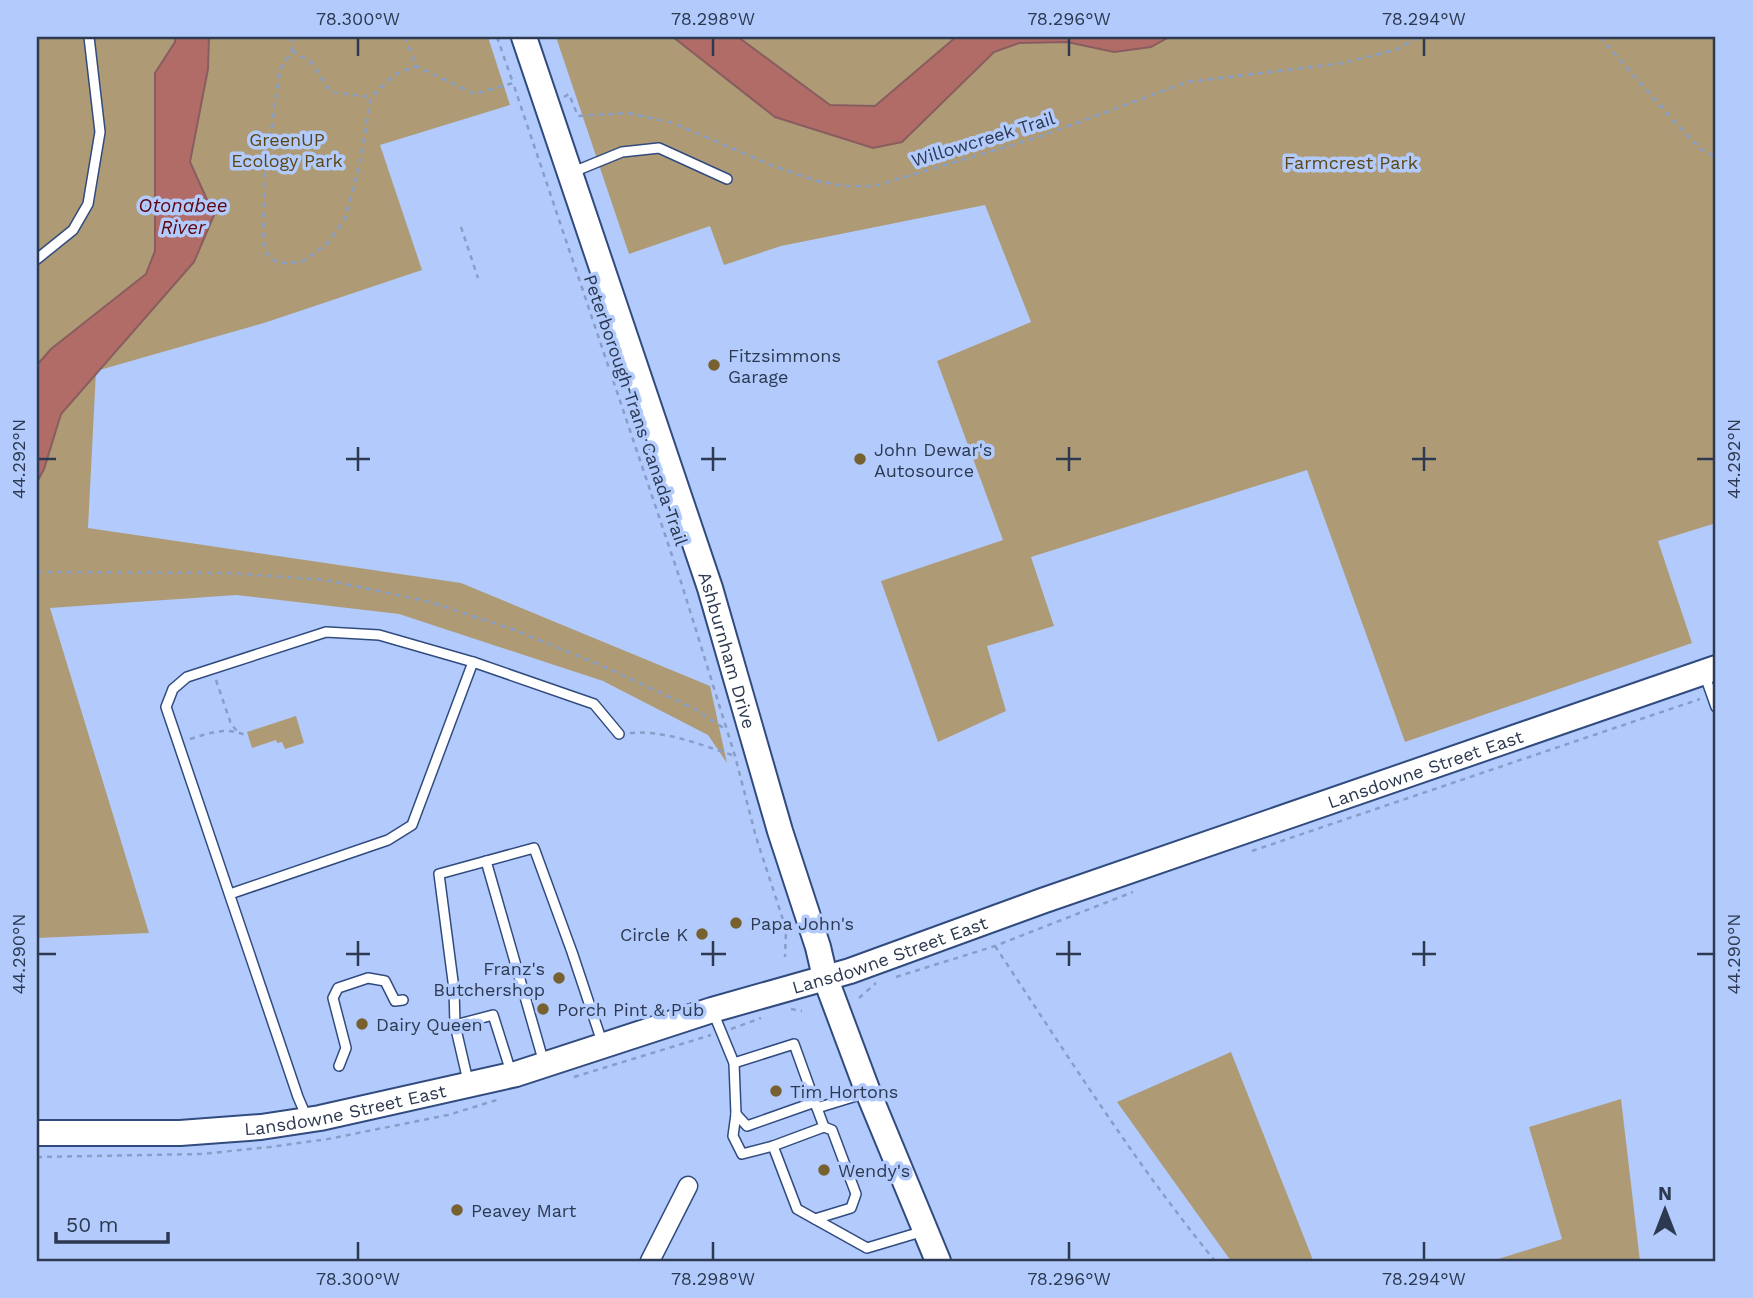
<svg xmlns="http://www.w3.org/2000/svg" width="1753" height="1298" font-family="'Work Sans',sans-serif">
  <rect width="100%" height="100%" fill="#b2cbfc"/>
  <g fill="#ae9b75">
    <path d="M 37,37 L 175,37 L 175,42 L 155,73 L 155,251 L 146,274 L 51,349 L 37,365 Z"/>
    <path d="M 209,37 L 488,37 L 510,105 L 380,145 L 422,270 L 264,323 L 96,371 L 88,528 L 461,583 L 710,686 L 727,763 L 708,735 L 603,681 L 399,614 L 236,595 L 50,608 L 149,933 L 37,938 L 37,482 L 44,469 L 61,414 L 194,262 L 214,215 L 190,162 L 208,69 Z"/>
    <path d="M 556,37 L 1716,37 L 1716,523 L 1658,541 L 1692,643 L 1405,742 L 1307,470 L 1031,557 L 1054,626 L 987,646 L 1006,711 L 938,742 L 881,581 L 1003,540 L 937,361 L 1031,322 L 985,205 L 781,246 L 724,265 L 710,226 L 629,254 Z"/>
    <path d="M 296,716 L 304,743 L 285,749 L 282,742 L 277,743 L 276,740 L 252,748 L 247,732 Z"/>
    <path d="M 1231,1052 L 1311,1255 L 1313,1261 L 1231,1261 L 1117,1102 Z"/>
    <path d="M 1621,1099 L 1640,1261 L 1492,1261 L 1562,1239 L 1529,1127 Z"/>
  </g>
  <g fill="#b16c67" stroke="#895d60" stroke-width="2">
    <path d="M 175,37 L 209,37 L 208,69 L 190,162 L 214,215 L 194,262 L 61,414 L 44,469 L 37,482 L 37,365 L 51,349 L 146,274 L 155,251 L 155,73 L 175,42 Z"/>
    <path d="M 673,37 L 738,37 L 830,105 L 875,106 L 956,37 L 1169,37 L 1151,47 L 1114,52 L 1067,42 L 1019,43 L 994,52 L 902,142 L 873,148 L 775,117 Z"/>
  </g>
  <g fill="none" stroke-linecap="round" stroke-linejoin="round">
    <g stroke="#324b7f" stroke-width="12">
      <g id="lane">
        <path d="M 573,172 L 622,152 L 659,148 L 727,179"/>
        <path d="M 37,259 L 73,230 L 88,204 L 100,132 L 89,37"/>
        <path d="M 1705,676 L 1716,707"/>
        <path d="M 486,861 L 544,1063"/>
        <path d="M 230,894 L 388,840 L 412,825 L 473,662"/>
        <path d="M 713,1012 L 734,1063 L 794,1044 L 817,1108"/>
        <path d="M 455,1025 L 493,1015 L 511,1072"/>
        <path d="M 734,1063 L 736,1114 L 733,1136 L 742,1154 L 773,1146"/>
        <path d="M 339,1066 L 346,1048 L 333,998 L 338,988 L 368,978 L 385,981 L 395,1001 L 403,1000"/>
        <path d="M 468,1081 L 455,1025 L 454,989 L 439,874 L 534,848 L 572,952 L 603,1045"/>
        <path d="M 866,1093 L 817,1108 L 824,1127 L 773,1146 L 797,1209 L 867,1248 L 924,1231"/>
        <path d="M 736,1114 L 747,1126 L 815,1102"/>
        <path d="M 307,1118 L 298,1097 L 166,707 L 173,689 L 187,677 L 326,632 L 379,635 L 473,662 L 594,704 L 619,734"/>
        <path d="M 815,1219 L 851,1208 L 856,1194 L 832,1130 L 824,1127"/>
      </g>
    </g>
    <g stroke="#324b7f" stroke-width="21">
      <path id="street" d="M 650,1261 L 688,1186"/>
    </g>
    <g stroke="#324b7f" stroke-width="28">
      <g id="secondary">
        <path id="s1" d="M 524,37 L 710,588 L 780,831 L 818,947 L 825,977 L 868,1092 L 938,1261"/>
        <path id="s2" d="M 37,1133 L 180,1133 L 261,1127 L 320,1118 L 516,1074 L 712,1010 L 850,971 L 1042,901 L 1716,668"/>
      </g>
    </g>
    <g stroke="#889ec7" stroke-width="2.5" stroke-dasharray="5 5" stroke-linecap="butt">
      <path d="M 292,37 L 292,51 L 280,70 L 265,173 L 263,242 L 269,257 L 279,263 L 302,262 L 328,243 L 345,218 L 360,163 L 371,97 L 394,75 L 416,66"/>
      <path d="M 405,37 L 416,66 L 475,94 L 513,83 L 682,585 L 735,756 L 756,837 L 786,929 L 785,957"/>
      <path d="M 497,37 L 513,83"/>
      <path d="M 1600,37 L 1679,127 L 1702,150 L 1716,157"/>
      <path d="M 292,51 L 311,62 L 331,92 L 371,97"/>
      <path d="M 564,97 L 569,94 L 578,116 L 629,113 L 673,123 L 771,165 L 817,181 L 845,186 L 874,186 L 1036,138 L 1187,82 L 1343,63 L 1395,50 L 1419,37"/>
      <path d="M 461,227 L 478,278"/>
      <path d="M 37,572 L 229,573 L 326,580 L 430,602 L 512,629 L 605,667 L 693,708 L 725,729"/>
      <path d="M 216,680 L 231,724 L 237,731"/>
      <path d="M 630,733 C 666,730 701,745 735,756"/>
      <path d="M 190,739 C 209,733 227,726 247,736"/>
      <path d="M 1252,851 L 1700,699"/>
      <path d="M 995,946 C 1066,1053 1134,1162 1215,1261"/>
      <path d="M 896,977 L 995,946 L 1133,892"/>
      <path d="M 859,998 L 876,983"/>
      <path d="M 791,1009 L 802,1011"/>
      <path d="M 731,1029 L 761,1018"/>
      <path d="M 574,1077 L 711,1035"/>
      <path d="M 37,1157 L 201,1154 L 270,1147 L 328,1139 L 448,1115 L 500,1099"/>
    </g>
    <use href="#lane" stroke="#fff" stroke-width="9"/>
    <use href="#street" stroke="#fff" stroke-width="18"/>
    <use href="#secondary" stroke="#fff" stroke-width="24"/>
  </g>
  <path fill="none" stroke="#2c3951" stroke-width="2.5" d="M 358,38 L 358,56M 713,38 L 713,56M 1069,38 L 1069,56M 1424,38 L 1424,56M 358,447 L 358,471M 713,447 L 713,471M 1069,447 L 1069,471M 1424,447 L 1424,471M 38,459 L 56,459M 346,459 L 370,459M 701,459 L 726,459M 1056,459 L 1081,459M 1412,459 L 1436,459M 1697,459 L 1714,459M 358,941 L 358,966M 713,941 L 713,966M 1069,941 L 1069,966M 1424,941 L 1424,966M 38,954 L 56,954M 346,954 L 370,954M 701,954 L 726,954M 1056,954 L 1081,954M 1412,954 L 1436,954M 1697,954 L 1714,954M 358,1242 L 358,1260M 713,1242 L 713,1260M 1069,1242 L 1069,1260M 1424,1242 L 1424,1260"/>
  <g fill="#786131" stroke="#b2cbfc" stroke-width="2.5">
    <circle cx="714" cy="365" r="7"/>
    <circle cx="860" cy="459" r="7"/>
    <circle cx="736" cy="923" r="7"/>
    <circle cx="702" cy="934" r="7"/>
    <circle cx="559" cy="978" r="7"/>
    <circle cx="543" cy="1009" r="7"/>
    <circle cx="362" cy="1024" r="7"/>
    <circle cx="776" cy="1091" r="7"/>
    <circle cx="824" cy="1170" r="7"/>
    <circle cx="457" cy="1210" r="7"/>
  </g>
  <g text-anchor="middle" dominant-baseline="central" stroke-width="7" stroke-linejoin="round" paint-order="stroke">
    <g font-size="18" fill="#5c4614" stroke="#b2cbfc">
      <text x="287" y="139">GreenUP<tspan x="287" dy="21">Ecology Park</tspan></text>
      <text x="1351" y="162">Farmcrest Park</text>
    </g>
    <g font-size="18" fill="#2c3951" stroke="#b2cbfc">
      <text transform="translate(983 139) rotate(-17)">Willowcreek Trail</text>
      <text transform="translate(636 410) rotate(71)">Peterborough Trans Canada Trail</text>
      <text stroke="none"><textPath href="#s1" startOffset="646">Ashburnham Drive</textPath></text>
      <text stroke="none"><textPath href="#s2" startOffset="1444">Lansdowne Street East</textPath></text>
      <text stroke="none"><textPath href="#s2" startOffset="877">Lansdowne Street East</textPath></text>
      <text stroke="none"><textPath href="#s2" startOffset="310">Lansdowne Street East</textPath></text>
    </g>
    <g font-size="18" fill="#2c3951" stroke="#b2cbfc" text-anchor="start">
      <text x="728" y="355">Fitzsimmons<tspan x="728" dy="21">Garage</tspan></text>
      <text x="874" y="449">John Dewar's<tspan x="874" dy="21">Autosource</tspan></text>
      <text x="750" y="923">Papa John's</text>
      <text x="688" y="934" text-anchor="end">Circle K</text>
      <text x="545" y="968" text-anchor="end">Franz's<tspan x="545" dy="21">Butchershop</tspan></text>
      <text x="557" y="1009">Porch Pint &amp; Pub</text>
      <text x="376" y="1024">Dairy Queen</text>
      <text x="790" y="1091">Tim Hortons</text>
      <text x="838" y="1170">Wendy's</text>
      <text x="471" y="1210">Peavey Mart</text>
    </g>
    <g font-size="19" font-style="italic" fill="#5f060f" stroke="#b2cbfc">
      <text x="183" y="205">Otonabee<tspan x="183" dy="22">River</tspan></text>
    </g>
  </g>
  <rect width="1753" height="1298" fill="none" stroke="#b2cbfc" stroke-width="77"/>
  <g transform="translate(1665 1210)" stroke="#b2cbfc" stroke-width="5" paint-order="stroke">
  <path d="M0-5L12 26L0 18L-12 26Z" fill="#2c3951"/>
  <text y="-10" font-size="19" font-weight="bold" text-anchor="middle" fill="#2c3951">N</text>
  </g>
  <path d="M56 1232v10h112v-10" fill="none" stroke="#2c3951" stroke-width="3.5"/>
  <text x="66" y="1232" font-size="21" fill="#2c3951" stroke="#b2cbfc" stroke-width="5" paint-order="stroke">50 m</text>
  <rect x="38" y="38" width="1676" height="1222" fill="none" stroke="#2c3951" stroke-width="2.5"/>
  <g font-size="18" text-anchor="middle" fill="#2c3951">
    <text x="358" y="25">78.300°W</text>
    <text x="713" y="25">78.298°W</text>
    <text x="1069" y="25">78.296°W</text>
    <text x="1424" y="25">78.294°W</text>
    <text transform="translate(19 459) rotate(-90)" y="6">44.292°N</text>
    <text transform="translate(1734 459) rotate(-90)" y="6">44.292°N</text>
    <text transform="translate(19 954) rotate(-90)" y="6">44.290°N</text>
    <text transform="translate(1734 954) rotate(-90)" y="6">44.290°N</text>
    <text x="358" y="1285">78.300°W</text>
    <text x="713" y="1285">78.298°W</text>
    <text x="1069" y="1285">78.296°W</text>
    <text x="1424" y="1285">78.294°W</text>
  </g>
</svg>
